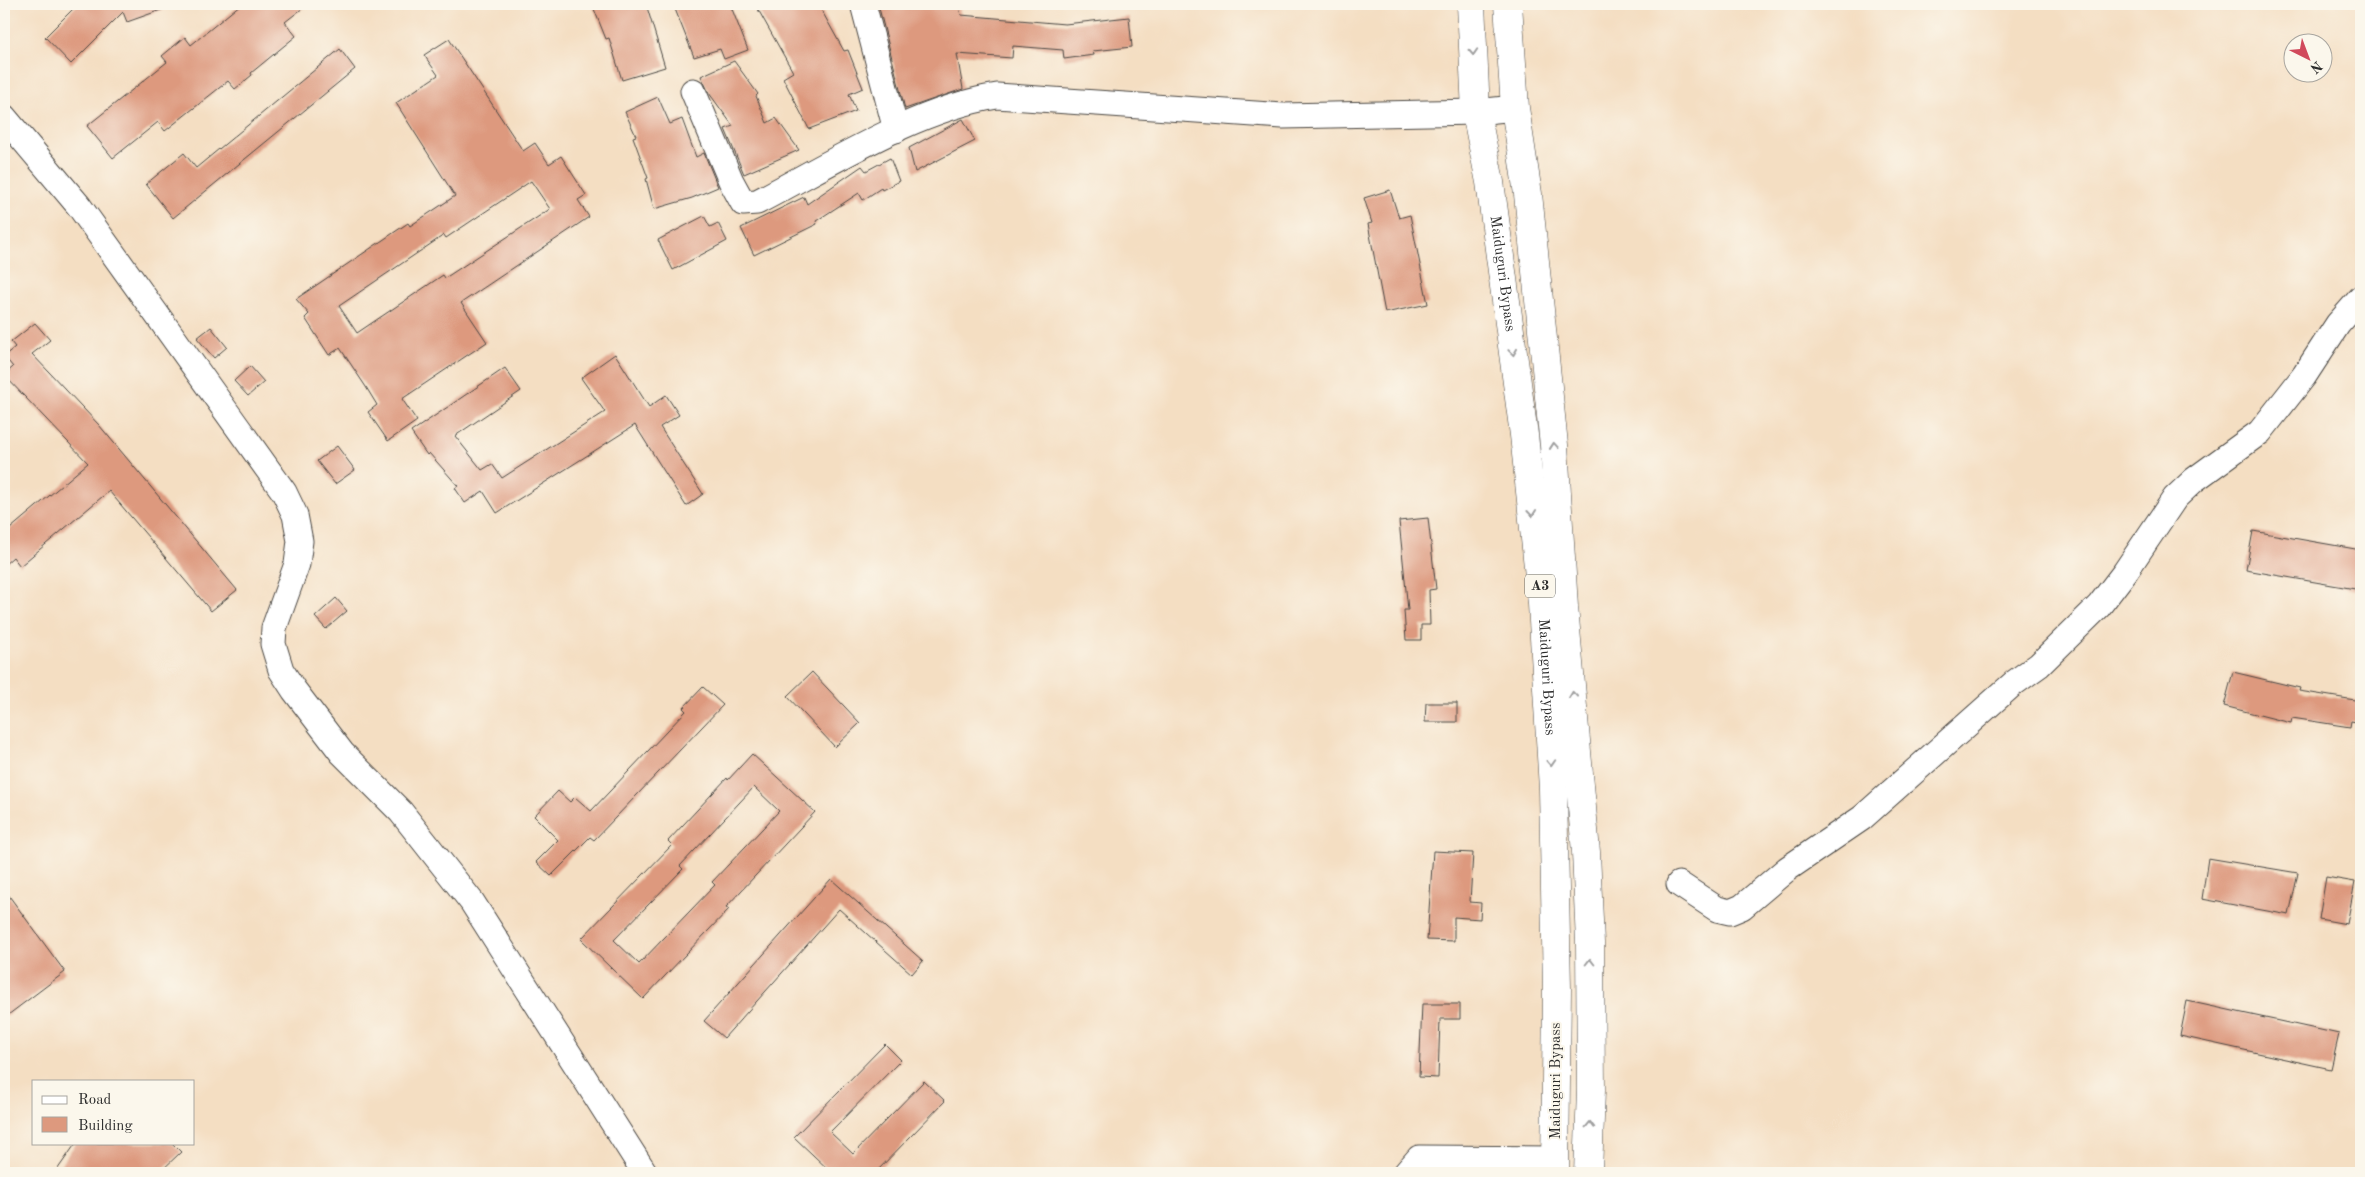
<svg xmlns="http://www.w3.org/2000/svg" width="2365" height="1177" font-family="'Old Standard TT',serif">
  <rect width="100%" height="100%" fill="#fbf7ec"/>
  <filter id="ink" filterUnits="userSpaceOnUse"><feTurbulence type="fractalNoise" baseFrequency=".02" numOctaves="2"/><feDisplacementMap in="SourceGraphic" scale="10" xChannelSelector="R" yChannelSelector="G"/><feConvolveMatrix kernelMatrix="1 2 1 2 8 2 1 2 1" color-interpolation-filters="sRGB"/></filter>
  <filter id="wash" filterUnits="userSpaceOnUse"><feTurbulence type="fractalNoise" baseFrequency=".0096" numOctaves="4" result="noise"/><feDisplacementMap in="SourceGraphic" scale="20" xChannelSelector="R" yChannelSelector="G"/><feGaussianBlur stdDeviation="1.12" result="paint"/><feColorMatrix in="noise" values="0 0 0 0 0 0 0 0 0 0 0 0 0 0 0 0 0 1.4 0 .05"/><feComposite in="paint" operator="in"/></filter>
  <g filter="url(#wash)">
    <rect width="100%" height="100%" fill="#f4dec2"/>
    <g id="blocks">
      <g fill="#dd997e" fill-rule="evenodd">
        <path d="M 78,4 L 171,4 L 172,6 L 127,22 L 123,12 L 71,64 L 45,37 Z"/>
        <path d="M 241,4 L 308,4 L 285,22 L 296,36 L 251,73 L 252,75 L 235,89 L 228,81 L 165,131 L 158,122 L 113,158 L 87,126 L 167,62 L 162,56 L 185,37 L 191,45 Z"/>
        <path d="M 592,4 L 646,4 L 665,67 L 622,80 L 609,38 L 606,39 Z"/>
        <path d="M 673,4 L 730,4 L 748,50 L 724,59 L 720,49 L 694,57 Z"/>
        <path d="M 755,4 L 818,4 L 844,51 L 848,50 L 863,88 L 849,94 L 856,111 L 809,129 L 783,78 L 793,72 Z"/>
        <path d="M 878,4 L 958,4 L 961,15 L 1065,24 L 1129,17 L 1132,47 L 1093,51 L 1094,55 L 1064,59 L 1063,50 L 1013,46 L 1012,58 L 957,54 L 963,89 L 905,109 Z"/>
        <path d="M 449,39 L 523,151 L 535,143 L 549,164 L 561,156 L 586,195 L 578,200 L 589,217 L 461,303 L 487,342 L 402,399 L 417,421 L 388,441 L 368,412 L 377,405 L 366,387 L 340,348 L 329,355 L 305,318 L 309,314 L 296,299 L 408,223 L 410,226 L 455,196 L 396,103 L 438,75 L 424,55 ZM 531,181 L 550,209 L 445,278 L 443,275 L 357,333 L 339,306 L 444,235 L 446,238 Z"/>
        <path d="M 340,49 L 355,69 L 173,218 L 146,184 L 184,153 L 196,168 Z"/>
        <path d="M 734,61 L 758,94 L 756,96 L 767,123 L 776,118 L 799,150 L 744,174 L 725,129 L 733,126 L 709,93 L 701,76 Z"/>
        <path d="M 658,97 L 670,124 L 682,119 L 696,157 L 704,153 L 718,187 L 692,198 L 654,209 L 646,179 L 648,178 L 633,137 L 636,136 L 625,112 Z"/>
        <path d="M 963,119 L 975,141 L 915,172 L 909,148 Z"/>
        <path d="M 890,158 L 899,181 L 882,190 L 881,188 L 863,200 L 859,193 L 816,221 L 817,224 L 754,255 L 741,228 L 804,197 L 807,204 L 862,166 L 866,171 Z"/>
        <path d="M 1390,190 L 1399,218 L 1410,215 L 1428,304 L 1385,313 L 1368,224 L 1372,223 L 1364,198 Z"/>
        <path d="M 704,216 L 710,227 L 718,223 L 727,241 L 673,270 L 658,240 Z"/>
        <path d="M 35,323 L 50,340 L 32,354 L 99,425 L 237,590 L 211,611 L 109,491 L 20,566 L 13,557 L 4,565 L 4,534 L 88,463 L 4,375 L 13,367 L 4,356 L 15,347 L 11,342 Z"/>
        <path d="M 211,327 L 227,347 L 214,358 L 197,338 Z"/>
        <path d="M 615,354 L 649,407 L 666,395 L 679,415 L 660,427 L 703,494 L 686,506 L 635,425 L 497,513 L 483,491 L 465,503 L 455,488 L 458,486 L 429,453 L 427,455 L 411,432 L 505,368 L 521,391 L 455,436 L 482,470 L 492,464 L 502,478 L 605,412 L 581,378 Z"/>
        <path d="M 250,366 L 264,382 L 248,396 L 234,381 Z"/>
        <path d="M 337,446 L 355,470 L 335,484 L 317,461 Z"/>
        <path d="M 1428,518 L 1436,589 L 1429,590 L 1430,625 L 1421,625 L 1421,640 L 1406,640 L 1404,610 L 1408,610 L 1399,521 Z"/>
        <path d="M 2253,531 L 2361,550 L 2361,590 L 2246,570 Z"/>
        <path d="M 336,598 L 347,611 L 326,629 L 315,617 Z"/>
        <path d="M 812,672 L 860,723 L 835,747 L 787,696 Z"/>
        <path d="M 2233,672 L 2300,688 L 2299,691 L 2361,701 L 2361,723 L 2351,721 L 2350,727 L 2292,718 L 2291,723 L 2224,706 Z"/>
        <path d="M 703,687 L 723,705 L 594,840 L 590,837 L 551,876 L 536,862 L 558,840 L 534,816 L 558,791 L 570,802 L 575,797 L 591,811 L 686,711 L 683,708 Z"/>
        <path d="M 1426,703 L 1457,703 L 1457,722 L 1425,722 Z"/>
        <path d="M 752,754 L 815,812 L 726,907 L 729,909 L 643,999 L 581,939 L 672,845 L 668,841 L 727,778 L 728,780 ZM 754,787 L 779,811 L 712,882 L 715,885 L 639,964 L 614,940 L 683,869 L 680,866 Z"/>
        <path d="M 1433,851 L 1473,853 L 1470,902 L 1481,903 L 1480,919 L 1454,917 L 1454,941 L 1427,940 Z"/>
        <path d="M 2208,858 L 2298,873 L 2289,915 L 2202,899 Z"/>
        <path d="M 2326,877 L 2355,882 L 2347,924 L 2319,919 Z"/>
        <path d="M 831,879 L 923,961 L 912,974 L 839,909 L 724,1038 L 704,1021 Z"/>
        <path d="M 4,889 L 65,972 L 4,1018 Z"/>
        <path d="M 2187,1001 L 2339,1034 L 2331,1069 L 2180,1036 Z"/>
        <path d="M 1422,1004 L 1460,1004 L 1460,1019 L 1440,1019 L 1438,1078 L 1419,1077 Z"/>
        <path d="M 885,1044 L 901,1060 L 830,1132 L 853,1154 L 924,1081 L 945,1101 L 875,1173 L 832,1173 L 794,1137 Z"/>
        <path d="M 76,1143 L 172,1143 L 181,1152 L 159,1173 L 55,1173 Z"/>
      </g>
    </g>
  </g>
  <g filter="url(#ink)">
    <use href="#blocks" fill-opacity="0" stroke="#494642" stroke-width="1"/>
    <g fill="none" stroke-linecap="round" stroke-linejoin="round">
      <g stroke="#494642" stroke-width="27">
        <g id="minor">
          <path d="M 863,4 L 896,130"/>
          <path d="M 693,91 L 731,181 L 743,203 L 757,202 C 830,164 916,109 997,96 L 1283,116 L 1476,112 L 1515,108"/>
          <path d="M 4,117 L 79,206 L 284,492 L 295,515 L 300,541 L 297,564 L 274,628 L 273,644 L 281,670 L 294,690 L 342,753 L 401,812 L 472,902 L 645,1173"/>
          <path d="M 1679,884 L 1717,909 L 1730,912 L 1742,907 L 1787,869 L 1862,818 L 2014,683 L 2039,665 L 2099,606 L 2125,572 L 2175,498 L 2194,480 L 2260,432 L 2304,376 L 2338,324 L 2361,298"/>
          <path d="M 1406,1173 L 1419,1158 L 1555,1159"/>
        </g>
      </g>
      <g stroke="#494642" stroke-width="29">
        <g id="highway">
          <path id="s1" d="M 1471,4 L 1476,112 L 1490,182 L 1524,435 L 1542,604 L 1553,789 L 1557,989 L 1555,1173"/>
          <path d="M 1508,4 L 1515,108 L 1528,194 L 1554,445 L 1564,607 L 1586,852 L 1590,943 L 1591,1090 L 1588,1173"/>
        </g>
      </g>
      <use href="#minor" stroke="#fff" stroke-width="25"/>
      <use href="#highway" stroke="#fff" stroke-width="28"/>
    </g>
    <defs><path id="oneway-chevron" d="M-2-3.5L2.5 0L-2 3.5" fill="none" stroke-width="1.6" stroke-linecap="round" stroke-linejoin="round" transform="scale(1.25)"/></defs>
    <g stroke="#a0a0a0">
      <use href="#oneway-chevron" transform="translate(1473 52) rotate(87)"/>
      <use href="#oneway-chevron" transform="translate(1513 352) rotate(82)"/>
      <use href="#oneway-chevron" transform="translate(1554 446) rotate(-95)"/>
      <use href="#oneway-chevron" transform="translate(1532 513) rotate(84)"/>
      <use href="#oneway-chevron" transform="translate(1573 695) rotate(-96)"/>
      <use href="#oneway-chevron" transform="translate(1551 763) rotate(87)"/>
      <use href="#oneway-chevron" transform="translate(1590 962) rotate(-90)"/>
      <use href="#oneway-chevron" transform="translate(1590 1125) rotate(-88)"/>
    </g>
  </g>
  <g text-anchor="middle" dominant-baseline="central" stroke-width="4" stroke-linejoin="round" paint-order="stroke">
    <rect fill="#fbf7ec" stroke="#696865" stroke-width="1" x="1525" y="574.5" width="30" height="23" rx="4"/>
    <g font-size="14" font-weight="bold" fill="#2b2b2b">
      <text x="1540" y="586">A3</text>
    </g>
    <g font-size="15" fill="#2b2b2b" stroke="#fbf7ec">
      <text stroke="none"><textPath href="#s1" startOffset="272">Maiduguri Bypass</textPath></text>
      <text stroke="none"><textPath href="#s1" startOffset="678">Maiduguri Bypass</textPath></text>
      <text transform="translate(1556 1081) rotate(-90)">Maiduguri Bypass</text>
    </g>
  </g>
  <rect width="2365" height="1177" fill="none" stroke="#fbf7ec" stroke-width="20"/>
  <rect x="32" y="1080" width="162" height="65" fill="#fbf7ec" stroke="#a8a59f"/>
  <rect x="42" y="1096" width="25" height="8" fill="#ffffff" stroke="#a8a59f"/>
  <text x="78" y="1104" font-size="15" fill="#2b2b2b">Road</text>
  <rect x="42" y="1117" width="25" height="15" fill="#dd997e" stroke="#a8a59f"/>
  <text x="78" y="1130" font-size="15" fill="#2b2b2b">Building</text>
  <g transform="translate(2308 58) rotate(138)"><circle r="24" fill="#fbf7ec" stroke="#a8a59f"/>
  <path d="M0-4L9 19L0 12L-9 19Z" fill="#d1495b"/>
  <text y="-8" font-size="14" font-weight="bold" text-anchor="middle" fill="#2b2b2b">N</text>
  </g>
</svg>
